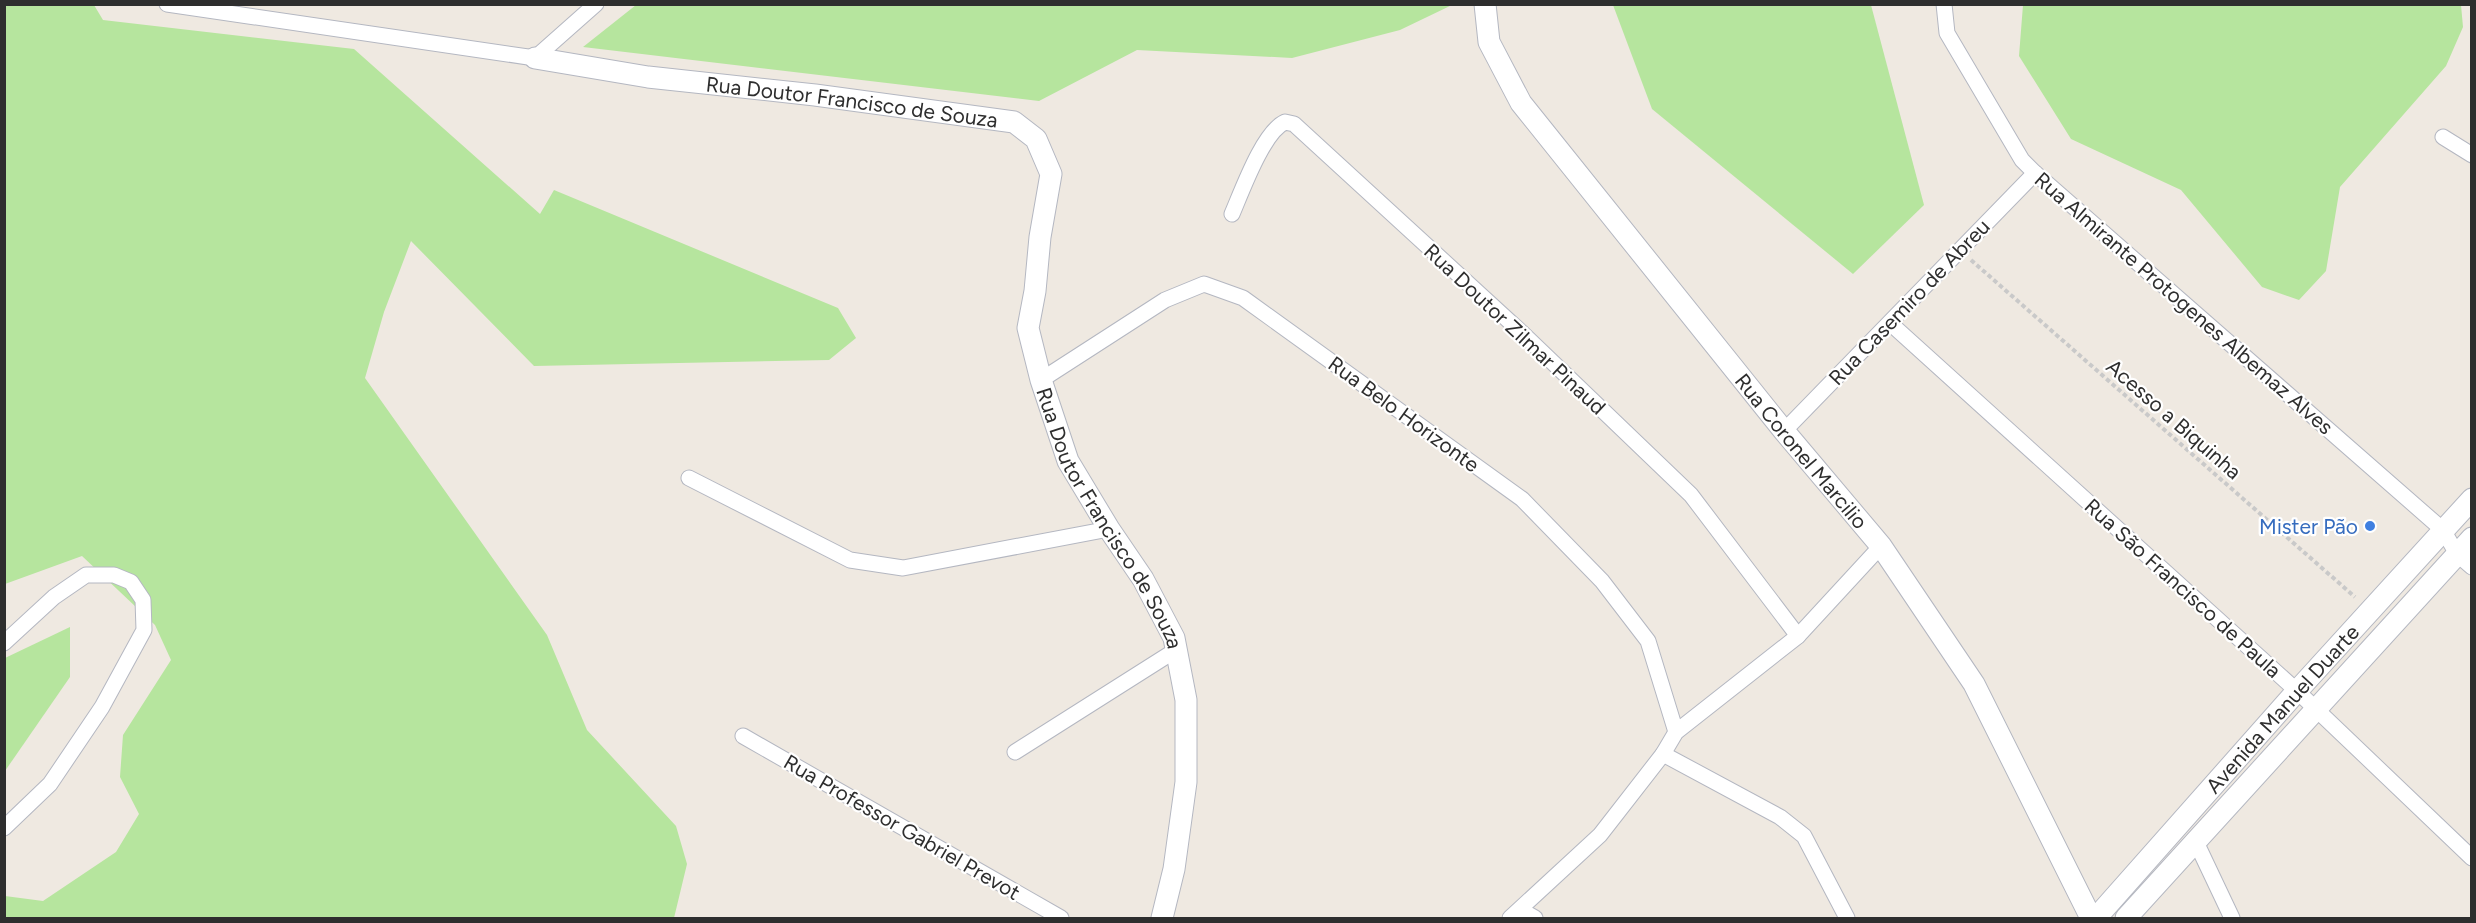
<svg xmlns="http://www.w3.org/2000/svg" width="2476" height="923" font-family="Figtree,sans-serif">
  <rect width="100%" height="100%" fill="#efe9e1"/>
  <g fill="#b6e59e">
    <path d="M 5,5 L 94,5 L 103,20 L 354,49 L 540,214 L 554,190 L 838,308 L 856,338 L 829,360 L 534,366 L 411,241 L 384,312 L 365,378 L 547,635 L 587,730 L 676,826 L 687,864 L 674,918 L 5,918 L 5,896 L 43,901 L 116,852 L 139,814 L 120,777 L 123,735 L 171,660 L 155,625 L 82,556 L 5,584 Z"/>
    <path d="M 636,5 L 636,4 L 1452,5 L 1400,30 L 1292,58 L 1137,50 L 1039,101 L 583,47 Z"/>
    <path d="M 1613,5 L 1871,5 L 1924,205 L 1853,274 L 1652,109 Z"/>
    <path d="M 2023,5 L 2461,5 L 2463,27 L 2446,66 L 2340,187 L 2326,271 L 2299,300 L 2262,287 L 2181,190 L 2071,139 L 2019,56 Z"/>
    <path d="M 70,627 L 70,677 L 5,771 L 5,658 Z"/>
  </g>
  <g fill="none" stroke-linecap="round" stroke-linejoin="round">
    <g stroke="#b4b7c1" stroke-width="17">
      <g id="street">
        <path d="M 167,4 L 535,58 L 596,4"/>
        <path d="M 1944,4 L 1947,33 L 2022,160 L 2035,173 L 2443,530 L 2457,554 L 2472,567"/>
        <path d="M 2443,137 L 2472,155"/>
        <path d="M 1232,214 C 1242,191 1263,132 1285,122 L 1294,124 L 1521,332 L 1691,495 L 1798,636"/>
        <path d="M 1890,323 L 2297,691 L 2472,858"/>
        <path d="M 1041,380 L 1165,300 L 1204,284 L 1243,298 L 1522,499 L 1602,581 L 1648,641 L 1676,732"/>
        <path d="M 1784,431 L 2035,173"/>
        <path d="M 689,478 L 850,560 L 903,568 L 1109,529"/>
        <path d="M 4,643 L 54,597 L 86,575 L 114,575 L 131,582 L 143,600 L 144,630 L 102,707 L 50,784 L 4,828"/>
        <path d="M 743,736 L 1061,918"/>
        <path d="M 1015,752 L 1176,650"/>
        <path d="M 1663,754 L 1780,817 L 1804,836 L 1847,918"/>
        <path d="M 2196,842 L 2232,918"/>
        <path d="M 1521,910 L 1535,918"/>
        <path d="M 1510,918 L 1600,835 L 1663,754 L 1676,732 L 1798,636 L 1881,546"/>
      </g>
    </g>
    <g stroke="#b4b7c1" stroke-width="23">
      <g id="secondary">
        <path id="s1" d="M 1485,4 L 1489,42 L 1521,103 L 1784,431 L 1881,546 L 1974,684 L 2091,918"/>
        <path id="s2" d="M 535,58 L 648,77 L 815,95 L 1014,122 L 1036,139 L 1051,174 L 1040,237 L 1035,291 L 1028,328 L 1041,380 L 1068,461 L 1109,529 L 1143,579 L 1174,638 L 1186,700 L 1186,782 L 1174,869 L 1162,918"/>
        <path id="s3" d="M 2096,918 L 2297,691 L 2472,499"/>
        <path d="M 2126,918 L 2472,538"/>
      </g>
    </g>
    <path stroke="#c9c9c9" stroke-width="4" stroke-dasharray="4.5 3" stroke-linecap="butt" d="M 1971,260 L 2355,597"/>
    <use href="#street" stroke="#fff" stroke-width="15"/>
    <use href="#secondary" stroke="#fff" stroke-width="21"/>
  </g>
  <circle fill="#3f7fe0" stroke="#fff" stroke-width="2" cx="2370" cy="526" r="6"/>
  <g text-anchor="middle" dominant-baseline="central" stroke-width="4.5" stroke-linejoin="round" paint-order="stroke">
    <g font-size="21" fill="#2e2e2e" stroke="#fff">
      <text stroke="none"><textPath href="#s2" startOffset="320">Rua Doutor Francisco de Souza</textPath></text>
      <text transform="translate(1909 302) rotate(-46)">Rua Casemiro de Abreu</text>
      <text transform="translate(2184 303) rotate(41)">Rua Almirante Protogenes Albemaz Alves</text>
      <text transform="translate(1515 329) rotate(43)">Rua Doutor Zilmar Pinaud</text>
      <text transform="translate(1404 414) rotate(36)">Rua Belo Horizonte</text>
      <text transform="translate(2174 419) rotate(41)">Acesso a Biquinha</text>
      <text stroke="none"><textPath href="#s1" startOffset="554">Rua Coronel Marcilio</textPath></text>
      <text stroke="none"><textPath href="#s2" startOffset="914">Rua Doutor Francisco de Souza</textPath></text>
      <text transform="translate(2183 588) rotate(42)">Rua São Francisco de Paula</text>
      <text stroke="none"><textPath href="#s3" startOffset="280">Avenida Manuel Duarte</textPath></text>
      <text transform="translate(902 827) rotate(30)">Rua Professor Gabriel Prevot</text>
    </g>
    <g font-size="21" fill="#366cbe" stroke="#fff" text-anchor="end">
      <text x="2358" y="526">Mister Pão</text>
    </g>
  </g>
  <rect width="2476" height="923" fill="none" stroke="#2e2e2e" stroke-width="12"/>
</svg>
